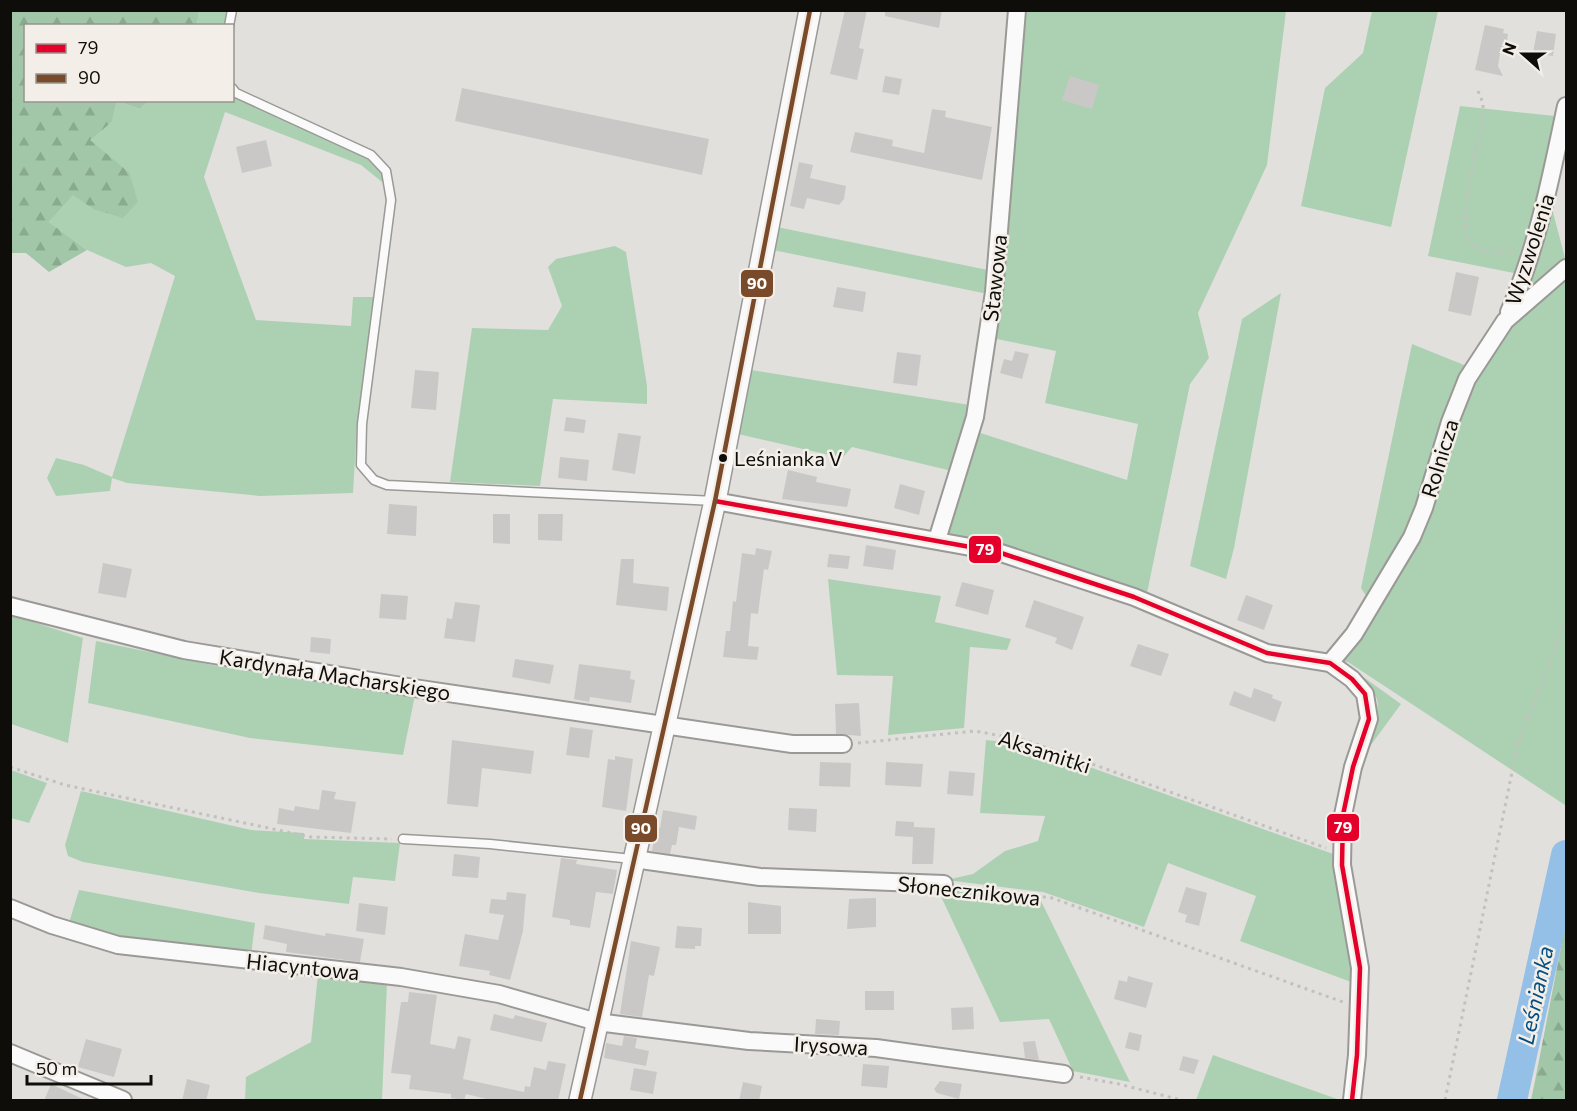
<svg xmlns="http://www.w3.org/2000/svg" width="1577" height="1111" font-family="Commissioner,sans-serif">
  <defs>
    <pattern id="forest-firs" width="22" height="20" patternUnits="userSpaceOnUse" patternTransform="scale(1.5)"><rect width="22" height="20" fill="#a2c7a8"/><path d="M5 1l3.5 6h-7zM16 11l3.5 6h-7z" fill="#8aaa8f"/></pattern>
  </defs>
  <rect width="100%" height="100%" fill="#e2e0dd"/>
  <g fill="#acd1b2">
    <path d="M 199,11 L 232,11 L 229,25 L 197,26 Z"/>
    <path d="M 1017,11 L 1286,11 L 1267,165 L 1198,313 L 1209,358 L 1190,384 L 1146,598 L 937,540 L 971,430 L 1127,480 L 1138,424 L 1045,403 L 1056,351 L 987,337 Z"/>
    <path d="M 1372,11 L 1438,11 L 1391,227 L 1301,206 L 1325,88 L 1363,53 Z"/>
    <path d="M 233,88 L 371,155 L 388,181 L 382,182 L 361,165 L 225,112 L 204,177 L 256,320 L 351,326 L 353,297 L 372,297 L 380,293 L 362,424 L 357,425 L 353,493 L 260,496 L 127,483 L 112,478 L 110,491 L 56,496 L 47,478 L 56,458 L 84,465 L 112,477 L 175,276 L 151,263 L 126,267 L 87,250 L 49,222 L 73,194 L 93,209 L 129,172 L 89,140 L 112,122 L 117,101 L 140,109 L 148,101 L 232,100 Z"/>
    <path d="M 1460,106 L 1565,117 L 1548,193 L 1566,262 L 1565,805 L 1348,662 L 1330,663 L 1372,605 L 1361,588 L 1412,344 L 1474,369 L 1524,275 L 1428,256 Z"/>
    <path d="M 777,227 L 988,270 L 988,294 L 773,250 Z"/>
    <path d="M 615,246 L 626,252 L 647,386 L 647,404 L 553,399 L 540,486 L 450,482 L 472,328 L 548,330 L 562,306 L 548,267 L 556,259 Z"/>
    <path d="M 1281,293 L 1234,548 L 1226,579 L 1190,566 L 1242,319 Z"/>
    <path d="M 751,370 L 970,405 L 952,471 L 852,447 L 842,458 L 738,434 Z"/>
    <path d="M 828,579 L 941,596 L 935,622 L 1011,639 L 1007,650 L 970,647 L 964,728 L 888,735 L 893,676 L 837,675 Z"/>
    <path d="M 11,615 L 83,638 L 68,743 L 11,724 Z"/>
    <path d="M 96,641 L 212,665 L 415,695 L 403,755 L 250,738 L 88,703 Z"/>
    <path d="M 1355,671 L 1401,704 L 1357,764 C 1363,749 1384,712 1376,697 C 1371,688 1361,679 1355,671 Z"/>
    <path d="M 986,740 L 1028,745 L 1336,855 L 1349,927 L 1354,983 L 1240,941 L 1256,896 L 1168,863 L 1144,927 L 1043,892 L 946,880 L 973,874 L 1005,851 L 1038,841 L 1045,816 L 980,813 Z"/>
    <path d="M 11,770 L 47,783 L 29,823 L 11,818 Z"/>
    <path d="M 81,791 L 251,830 L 304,833 L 304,839 L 400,843 L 395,881 L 353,877 L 349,904 L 259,893 L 83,862 L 68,856 L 65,845 Z"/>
    <path d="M 937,888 L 1041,901 L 1130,1082 L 1073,1071 L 1049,1019 L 1000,1022 Z"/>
    <path d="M 79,890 L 255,923 L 251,956 L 118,942 L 68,926 Z"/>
    <path d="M 318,974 L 387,982 L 382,1100 L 245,1100 L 246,1077 L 311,1042 Z"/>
    <path d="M 1213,1055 L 1340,1100 L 1196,1100 Z"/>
  </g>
  <g fill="url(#forest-firs)">
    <path d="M 11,10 L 199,11 L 197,25 L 26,26 L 26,100 L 148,101 L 140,109 L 117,101 L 112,122 L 90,140 L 129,172 L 138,202 L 123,218 L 93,209 L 73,195 L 49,222 L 87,250 L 49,272 L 26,253 L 11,253 Z"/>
    <path d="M 1566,921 L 1566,1100 L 1531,1100 L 1535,1081 Z"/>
  </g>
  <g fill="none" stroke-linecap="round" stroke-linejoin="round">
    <path stroke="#94c0e7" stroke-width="30" d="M 1512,1100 L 1566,855"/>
  </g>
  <g fill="#cac8c7">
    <path d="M 845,10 L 867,10 L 859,48 L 864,49 L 857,80 L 830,74 Z"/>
    <path d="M 885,10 L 942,10 L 939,28 L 885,16 Z"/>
    <path d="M 1485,25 L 1504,29 L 1503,33 L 1508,34 L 1506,48 L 1501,47 L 1498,66 L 1503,76 L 1475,70 Z"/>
    <path d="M 1537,31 L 1556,34 L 1553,56 L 1533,53 Z"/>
    <path d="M 885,76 L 902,79 L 899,95 L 882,92 Z"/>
    <path d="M 1070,76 L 1099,85 L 1092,109 L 1062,100 Z"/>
    <path d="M 462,88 L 709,139 L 702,175 L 455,121 Z"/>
    <path d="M 932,109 L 946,111 L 945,117 L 992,127 L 982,180 L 850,152 L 855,132 L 893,140 L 892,146 L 924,153 Z"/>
    <path d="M 266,140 L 272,166 L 242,173 L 236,147 Z"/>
    <path d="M 799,162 L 813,165 L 810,178 L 846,186 L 844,199 L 839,205 L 807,198 L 804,209 L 790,206 Z"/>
    <path d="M 1456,272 L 1479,277 L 1471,316 L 1448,311 Z"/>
    <path d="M 837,287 L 866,292 L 863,312 L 833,307 Z"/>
    <path d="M 1015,351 L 1029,354 L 1022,379 L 1000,373 L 1004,359 L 1012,361 Z"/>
    <path d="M 897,352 L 921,355 L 917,386 L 893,383 Z"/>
    <path d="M 415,370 L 439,372 L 436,410 L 411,408 Z"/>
    <path d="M 566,417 L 586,420 L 584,433 L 564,431 Z"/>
    <path d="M 618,433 L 641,436 L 635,474 L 612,470 Z"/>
    <path d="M 560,457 L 589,460 L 587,481 L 558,478 Z"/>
    <path d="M 788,470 L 817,477 L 816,482 L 851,489 L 847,507 L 782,499 Z"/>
    <path d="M 900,484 L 925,491 L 919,515 L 894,508 Z"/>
    <path d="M 389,504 L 417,506 L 416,536 L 387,534 Z"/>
    <path d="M 493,514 L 510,514 L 510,544 L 493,543 Z"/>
    <path d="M 538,514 L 563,514 L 562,541 L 538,540 Z"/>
    <path d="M 866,545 L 896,550 L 893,570 L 863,566 Z"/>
    <path d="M 756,548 L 772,551 L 768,570 L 764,569 L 758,614 L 751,613 L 748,646 L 759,647 L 757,660 L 723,657 L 726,631 L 730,631 L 733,601 L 736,602 L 742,553 L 755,555 Z"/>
    <path d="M 829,554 L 850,556 L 848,569 L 827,567 Z"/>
    <path d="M 621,559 L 634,559 L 633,583 L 669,587 L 667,611 L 616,605 Z"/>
    <path d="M 103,563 L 132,569 L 126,598 L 98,593 Z"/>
    <path d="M 962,582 L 994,590 L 988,615 L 955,606 Z"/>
    <path d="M 381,594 L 408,596 L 406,620 L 379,618 Z"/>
    <path d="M 1246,595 L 1273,605 L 1264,630 L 1237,620 Z"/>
    <path d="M 1034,600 L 1084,617 L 1072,650 L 1055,643 L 1057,638 L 1025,627 Z"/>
    <path d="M 455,602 L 480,605 L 475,642 L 444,638 L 447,618 L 452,619 Z"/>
    <path d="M 311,637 L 331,639 L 330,654 L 310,652 Z"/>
    <path d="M 1138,644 L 1169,654 L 1161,676 L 1130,666 Z"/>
    <path d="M 515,659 L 554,665 L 550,684 L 512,677 Z"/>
    <path d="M 579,664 L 631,671 L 630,679 L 635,680 L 631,703 L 590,697 L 589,702 L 574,699 Z"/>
    <path d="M 1254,688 L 1273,695 L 1272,698 L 1282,702 L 1275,722 L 1229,705 L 1234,691 L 1251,698 Z"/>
    <path d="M 859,703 L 861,736 L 836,734 L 835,704 Z"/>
    <path d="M 570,727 L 593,730 L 589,758 L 566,755 Z"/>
    <path d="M 452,740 L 534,751 L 531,774 L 482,768 L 478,807 L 447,804 Z"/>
    <path d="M 615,756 L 633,759 L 626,811 L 602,807 L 608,759 L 615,760 Z"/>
    <path d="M 820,762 L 851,763 L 850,787 L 819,786 Z"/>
    <path d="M 886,762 L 923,764 L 921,787 L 885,785 Z"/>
    <path d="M 949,771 L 975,773 L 973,796 L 947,794 Z"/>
    <path d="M 322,790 L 336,792 L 334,799 L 356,802 L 351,833 L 277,824 L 279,808 L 294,811 L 295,806 L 319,810 Z"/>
    <path d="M 789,808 L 817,809 L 816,832 L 788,830 Z"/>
    <path d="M 663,810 L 697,816 L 695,830 L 679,827 L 676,845 L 672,845 L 670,854 L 652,851 L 656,827 L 660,828 Z"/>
    <path d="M 896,821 L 914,822 L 914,827 L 935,828 L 933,864 L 912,864 L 913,837 L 895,836 Z"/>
    <path d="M 454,854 L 480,857 L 478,878 L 452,876 Z"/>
    <path d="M 561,858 L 577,860 L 576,864 L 617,870 L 613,894 L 596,892 L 590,928 L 570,925 L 570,920 L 552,917 Z"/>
    <path d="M 1186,887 L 1207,893 L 1199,926 L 1185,922 L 1187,915 L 1178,912 Z"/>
    <path d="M 507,892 L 526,894 L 523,931 L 510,980 L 489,975 L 490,971 L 459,966 L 465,934 L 498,940 L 504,915 L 489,913 L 491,899 L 506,900 Z"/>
    <path d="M 876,898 L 876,927 L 847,929 L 849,899 Z"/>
    <path d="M 748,902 L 781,906 L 781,934 L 748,934 Z"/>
    <path d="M 359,903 L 388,907 L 385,935 L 356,931 Z"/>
    <path d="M 265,925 L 325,936 L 326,933 L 364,939 L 360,962 L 286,952 L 287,944 L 263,939 Z"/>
    <path d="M 677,926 L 702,928 L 701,946 L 695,946 L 695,949 L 675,948 Z"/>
    <path d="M 631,941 L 660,947 L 654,976 L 649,975 L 642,1017 L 620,1014 Z"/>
    <path d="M 1128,976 L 1153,983 L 1146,1008 L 1114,999 L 1119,980 L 1127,982 Z"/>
    <rect x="865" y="991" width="29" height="19"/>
    <path d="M 409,992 L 437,995 L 430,1044 L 455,1049 L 458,1036 L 471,1039 L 463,1079 L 524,1092 L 525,1086 L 530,1087 L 534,1067 L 546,1070 L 548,1061 L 566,1064 L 558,1101 L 495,1101 L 466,1094 L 464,1100 L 451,1098 L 451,1094 L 409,1089 L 411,1075 L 391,1073 L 401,1002 L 408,1002 Z"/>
    <path d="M 973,1007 L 974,1029 L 952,1030 L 951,1008 Z"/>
    <path d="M 494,1014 L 513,1019 L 515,1015 L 547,1023 L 542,1042 L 490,1030 Z"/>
    <path d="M 816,1019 L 840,1021 L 839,1035 L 815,1034 Z"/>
    <path d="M 1129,1032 L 1142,1035 L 1139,1051 L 1125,1048 Z"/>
    <path d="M 624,1036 L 637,1038 L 635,1048 L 649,1051 L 646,1066 L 604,1058 L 606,1043 L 622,1046 Z"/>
    <path d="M 86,1039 L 122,1049 L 114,1077 L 78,1067 Z"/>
    <path d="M 1035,1041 L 1039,1060 L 1025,1058 L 1023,1042 Z"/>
    <path d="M 1183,1056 L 1199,1060 L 1194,1074 L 1179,1070 Z"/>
    <path d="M 863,1064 L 889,1066 L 887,1088 L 861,1086 Z"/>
    <path d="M 634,1068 L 657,1072 L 653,1094 L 630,1090 Z"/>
    <path d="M 187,1079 L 210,1085 L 206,1101 L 182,1101 Z"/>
    <path d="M 940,1081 L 962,1084 L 959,1099 L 937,1093 L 934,1089 Z"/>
    <path d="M 743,1082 L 762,1086 L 759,1101 L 739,1101 Z"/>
    <path d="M 51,1084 L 87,1101 L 44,1101 Z"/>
  </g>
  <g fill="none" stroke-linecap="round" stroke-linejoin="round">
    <g stroke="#9a9996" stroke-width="11">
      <g id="service">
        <path d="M 229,26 L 232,10"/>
        <path d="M 232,88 L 236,93 L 371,155 L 386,171 L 391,200 L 362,424 L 361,465 L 374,480 L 387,485 L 715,501"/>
        <path d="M 403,839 L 490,844 L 632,859"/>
      </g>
    </g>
    <g stroke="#9a9996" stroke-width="20">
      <g id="minor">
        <path d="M 1509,312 C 1538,246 1551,176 1566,106"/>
        <path d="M 715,501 L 998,552 L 1134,597 L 1267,653 L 1330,663 L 1352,679 L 1365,694 L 1369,719 L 1353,767 L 1343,815 L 1342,865 L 1360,968 L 1357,1055 L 1352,1100"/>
        <path d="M 937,540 L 975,417 L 994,292 L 1017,10"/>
        <path d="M 10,606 L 184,650 L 414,688 L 792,744 L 843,744"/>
        <path d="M 1330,663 L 1354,634 L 1412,537 L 1424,508 L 1450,422 L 1467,379 L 1505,321 L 1566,268"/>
        <path d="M 634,859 L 760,877 L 944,884"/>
        <path d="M 10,908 L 52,925 L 118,945 L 401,977 L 499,994 L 597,1022 L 749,1041 L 876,1048 L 1064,1074"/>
        <path d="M 10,1053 L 123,1100"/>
      </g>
    </g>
    <g stroke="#9a9996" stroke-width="24">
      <path id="tertiary" d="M 580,1100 L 715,501 L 810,10"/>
    </g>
    <g stroke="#c2c1bf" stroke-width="3" stroke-dasharray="3 4.5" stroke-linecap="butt">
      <path d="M 1478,91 L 1483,103 L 1483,116 C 1479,139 1455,230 1471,244 C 1483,255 1501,252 1516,251"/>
      <path d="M 858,743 L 975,731 L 1028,741 L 1326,848"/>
      <path d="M 10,767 L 65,785 L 311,837 L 392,839"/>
      <path d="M 961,886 L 1052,898 L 1343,1002"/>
      <path d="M 1080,1077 L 1119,1084 L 1181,1100"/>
      <path d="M 1445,1100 L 1518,743 L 1566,619"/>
    </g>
    <use href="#service" stroke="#fbfafa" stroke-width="8"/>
    <use href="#minor" stroke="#fbfafa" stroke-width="16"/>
    <use href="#tertiary" stroke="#fbfafa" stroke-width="21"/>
    <g stroke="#f3eee7" stroke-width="9">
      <path id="bus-1" d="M 715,501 L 998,552 L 1134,597 L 1267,653 L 1330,663 L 1352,679 L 1365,694 L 1369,719 L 1353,767 L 1343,815 L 1342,865 L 1360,968 L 1357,1055 L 1352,1100"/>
    </g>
    <g stroke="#f3eee7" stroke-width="9">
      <path id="bus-2" d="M 580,1100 L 715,501 L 810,10"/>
    </g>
    <use href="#bus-1" stroke="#e4002b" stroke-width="4.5"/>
    <use href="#bus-2" stroke="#7a4b2a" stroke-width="4.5"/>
  </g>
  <circle fill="#0e0d0a" stroke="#f3eee7" stroke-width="2" cx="723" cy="458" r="5"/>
  <g text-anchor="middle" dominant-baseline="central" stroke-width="5" stroke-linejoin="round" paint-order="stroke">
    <g font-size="20" fill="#0e0d0a" stroke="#f3eee7" text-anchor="start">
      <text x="734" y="458">Leśnianka V</text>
    </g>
    <g font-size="21" fill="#0e0d0a" stroke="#f3eee7">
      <text transform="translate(1529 249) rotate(-72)">Wyzwolenia</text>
      <text transform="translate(994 278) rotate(-84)">Stawowa</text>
      <text transform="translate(1439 458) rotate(-73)">Rolnicza</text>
      <text transform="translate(335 674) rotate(9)">Kardynała Macharskiego</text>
      <text transform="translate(1045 751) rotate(18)">Aksamitki</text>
      <text transform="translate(969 890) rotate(6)">Słonecznikowa</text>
      <text transform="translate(303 966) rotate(6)">Hiacyntowa</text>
      <text transform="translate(831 1045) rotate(3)">Irysowa</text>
    </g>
    <g font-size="22" font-style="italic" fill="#004e82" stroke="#f3eee7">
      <text transform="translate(1535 995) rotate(-78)">Leśnianka</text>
    </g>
  </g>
  <g stroke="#f3eee7" stroke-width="2">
    <rect x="740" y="269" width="34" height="29" rx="6" fill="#7a4b2a"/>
    <rect x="968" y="535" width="34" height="29" rx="6" fill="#e4002b"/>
    <rect x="1326" y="813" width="34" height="29" rx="6" fill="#e4002b"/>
    <rect x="624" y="814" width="34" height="29" rx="6" fill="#7a4b2a"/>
  </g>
  <g font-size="16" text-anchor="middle" font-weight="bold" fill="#fff">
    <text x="757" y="289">90</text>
    <text x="985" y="555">79</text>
    <text x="1343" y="833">79</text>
    <text x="641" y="834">90</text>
  </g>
  <rect width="1577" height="1111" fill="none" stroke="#0e0d0a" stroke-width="24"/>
  <rect x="24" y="24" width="210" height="78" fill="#f3eee7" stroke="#97948f" stroke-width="1.5"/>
  <rect x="36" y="44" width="30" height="9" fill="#e4002b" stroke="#97948f" stroke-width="1.5"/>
  <text x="78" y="54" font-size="18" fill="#0e0d0a">79</text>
  <rect x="36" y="74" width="30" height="9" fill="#7a4b2a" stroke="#97948f" stroke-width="1.5"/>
  <text x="78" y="84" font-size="18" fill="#0e0d0a">90</text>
  <g transform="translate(1523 54) rotate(291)" stroke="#f3eee7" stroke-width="4.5" paint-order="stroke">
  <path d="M0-4.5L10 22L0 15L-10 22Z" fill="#0e0d0a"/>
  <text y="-9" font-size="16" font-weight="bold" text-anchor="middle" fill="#0e0d0a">N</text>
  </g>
  <path d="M27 1075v9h124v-9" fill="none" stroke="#0e0d0a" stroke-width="3"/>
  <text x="36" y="1075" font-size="18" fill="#0e0d0a" stroke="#f3eee7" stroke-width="4.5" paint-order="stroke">50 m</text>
</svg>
